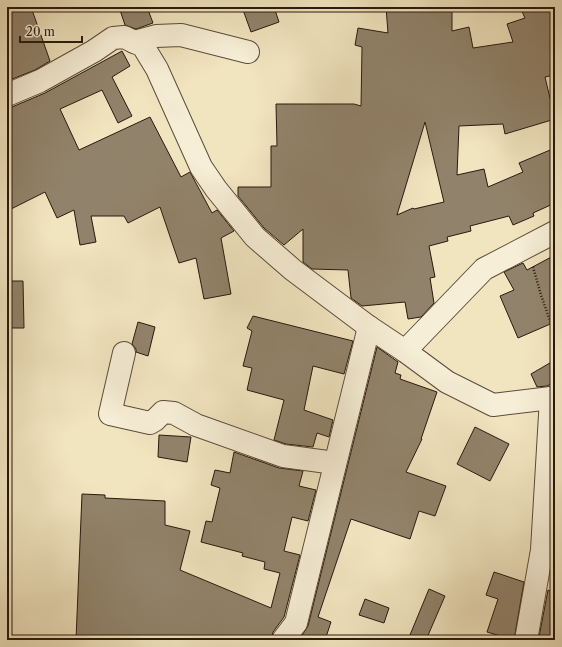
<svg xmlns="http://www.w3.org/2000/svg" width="562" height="647" font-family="'Libre Caslon Text',serif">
  <rect width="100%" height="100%" fill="#f1e5c0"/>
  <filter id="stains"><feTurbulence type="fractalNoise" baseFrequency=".005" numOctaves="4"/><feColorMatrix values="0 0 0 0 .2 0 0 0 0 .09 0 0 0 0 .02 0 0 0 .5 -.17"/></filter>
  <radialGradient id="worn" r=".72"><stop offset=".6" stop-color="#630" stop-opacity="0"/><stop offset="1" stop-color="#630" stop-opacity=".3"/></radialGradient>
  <g fill="#91836b" stroke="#2a180e" fill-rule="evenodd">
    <path d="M 7,7 L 31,7 L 50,61 L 35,70 L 7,81 Z"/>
    <path d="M 119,7 L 147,7 L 153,23 L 136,29 L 125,25 Z"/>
    <path d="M 242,7 L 274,7 L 279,22 L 251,32 Z"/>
    <path d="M 386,7 L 452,7 L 452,31 L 469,27 L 473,48 L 513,42 L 507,24 L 525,18 L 520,7 L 555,7 L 555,75 L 545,77 L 550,98 L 555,112 L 555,119 L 505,134 L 503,124 L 459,126 L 457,175 L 484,169 L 488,187 L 523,172 L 519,163 L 555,148 L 555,203 L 533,213 L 534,216 L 513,225 L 509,216 L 470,226 L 471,231 L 447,237 L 448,241 L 429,246 L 435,277 L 430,278 L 434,303 L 421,317 L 408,319 L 405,302 L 362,306 L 351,298 L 348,270 L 312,269 L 303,262 L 303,229 L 284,245 L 264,228 L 238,196 L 238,187 L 271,187 L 271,146 L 277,146 L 276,104 L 354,104 L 361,106 L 362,47 L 355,45 L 358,28 L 388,33 ZM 425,122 L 444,202 L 414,209 L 413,208 L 397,215 Z"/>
    <path d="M 122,51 L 130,66 L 112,77 L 132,116 L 118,123 L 102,90 L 60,109 L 79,150 L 150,117 L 181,177 L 190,172 L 212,213 L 217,210 L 234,231 L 221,238 L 231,294 L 204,299 L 196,258 L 179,263 L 160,207 L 128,223 L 124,216 L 91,216 L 96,242 L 80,245 L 74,210 L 57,218 L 45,192 L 7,211 L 7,107 L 12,107 L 45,93 Z"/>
    <path d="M 555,255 L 555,322 L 518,338 L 500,296 L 514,290 L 504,272 L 523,263 L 527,270 Z"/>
    <path d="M 7,281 L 23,281 L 24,328 L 7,328 Z"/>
    <path d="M 253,316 L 353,341 L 344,374 L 313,366 L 304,410 L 333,420 L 329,437 L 317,433 L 313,447 L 286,444 L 274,440 L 284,400 L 247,390 L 252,368 L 243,366 L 252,331 L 247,328 Z"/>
    <path d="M 138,322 L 155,327 L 148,356 L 136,352 L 136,349 L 132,344 Z"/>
    <path d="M 377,347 L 398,362 L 395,373 L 401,375 L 400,379 L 437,392 L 421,439 L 422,439 L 406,472 L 446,486 L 435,516 L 419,511 L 410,539 L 351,519 L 318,617 L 331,622 L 325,640 L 299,640 L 308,626 Z"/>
    <path d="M 555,360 L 555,382 L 547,386 L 537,387 L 531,374 Z"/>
    <path d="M 475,427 L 509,444 L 490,481 L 457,464 Z"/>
    <path d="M 159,435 L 191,437 L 187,462 L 158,457 Z"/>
    <path d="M 234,452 L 279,468 L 303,471 L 299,486 L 316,490 L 308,521 L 292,517 L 284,551 L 300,555 L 284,617 L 273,632 L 271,640 L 76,640 L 82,494 L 105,495 L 105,498 L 165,501 L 165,525 L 190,531 L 180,570 L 271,608 L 280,573 L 264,569 L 265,562 L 242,556 L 243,553 L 201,542 L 206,521 L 212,522 L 220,488 L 211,485 L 215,470 L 230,473 Z"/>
    <path d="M 494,572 L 524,582 L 514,640 L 487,632 L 498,599 L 486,595 Z"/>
    <path d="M 429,589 L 445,596 L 426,640 L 424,640 L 410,635 Z"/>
    <path d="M 548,590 L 555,593 L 555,640 L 539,637 Z"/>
    <path d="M 365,599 L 389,608 L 384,623 L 359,615 Z"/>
  </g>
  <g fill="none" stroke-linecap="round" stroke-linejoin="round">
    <g stroke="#5c4b3a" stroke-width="24">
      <g id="street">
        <path d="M 134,42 L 156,36 L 181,35 L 248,52"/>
        <path d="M 7,95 L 40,81 L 94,51 L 113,38 L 124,37 L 143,46 L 157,69 L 201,167 L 216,189 L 255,237 L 293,270 L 369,327 L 405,351 L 447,382 L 493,405 L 551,398 L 555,399"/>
        <path d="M 405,351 L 484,269 L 555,232"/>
        <path d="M 124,353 L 110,414 L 150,423 L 155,420 L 163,412 L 174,413 L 196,425 L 283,456 L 335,463"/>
        <path d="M 283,640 L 296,623 L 369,327"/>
        <path d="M 526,640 L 542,550 L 551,398"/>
      </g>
    </g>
    <path stroke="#2a180e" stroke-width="2.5" stroke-dasharray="1 2" stroke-linecap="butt" d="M 533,267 L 541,295 L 555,335"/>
    <use href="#street" stroke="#f6eed6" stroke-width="22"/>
  </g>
  <rect width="562" height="647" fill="none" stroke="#f1e5c0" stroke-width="24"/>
  <rect x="8" y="8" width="546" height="631" fill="none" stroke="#2a180e" stroke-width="2"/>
  <rect x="12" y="12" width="538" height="623" fill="none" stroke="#2a180e"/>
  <path d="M20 36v6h62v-6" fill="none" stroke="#2a180e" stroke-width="2"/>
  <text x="26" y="36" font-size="12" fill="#2a180e" stroke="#f6eed6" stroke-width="3" paint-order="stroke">20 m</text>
  <rect width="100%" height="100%" filter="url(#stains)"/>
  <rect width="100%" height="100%" fill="url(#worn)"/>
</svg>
